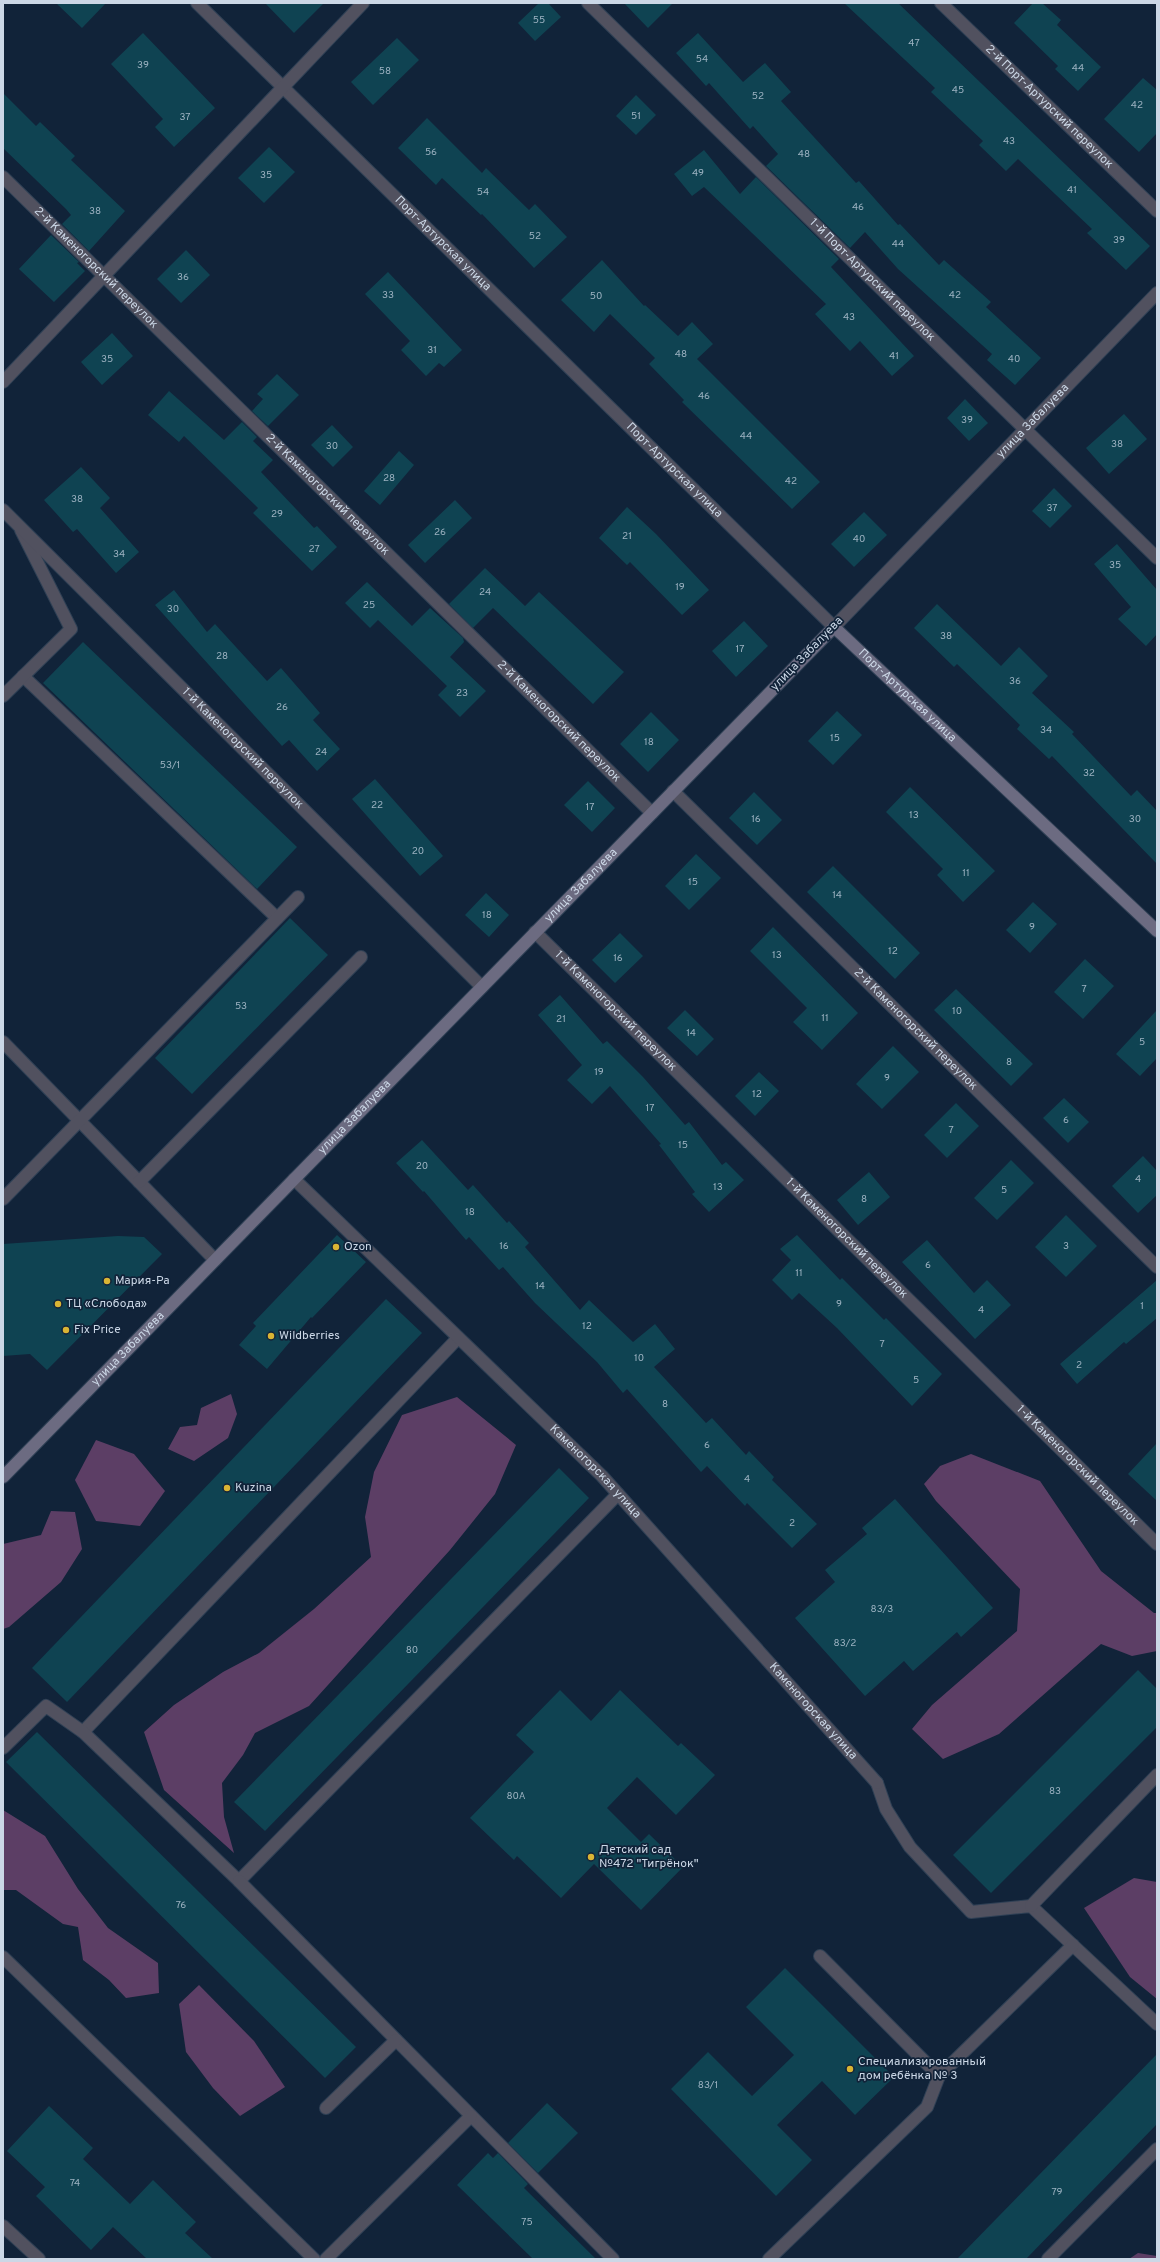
<svg xmlns="http://www.w3.org/2000/svg" width="1160" height="2262" font-family="Overpass,sans-serif">
  <rect width="100%" height="100%" fill="#112339"/>
  <g fill="#5c3e65">
    <path d="M 231,1394 L 237,1414 L 228,1438 L 194,1461 L 168,1449 L 180,1427 L 197,1425 L 201,1408 Z"/>
    <path d="M 457,1397 L 516,1445 L 495,1494 L 450,1550 L 309,1706 L 255,1733 L 243,1755 L 222,1783 L 224,1817 L 234,1853 L 164,1790 L 144,1732 L 174,1705 L 223,1672 L 259,1653 L 314,1609 L 371,1557 L 365,1517 L 374,1472 L 402,1415 Z"/>
    <path d="M 96,1440 L 134,1454 L 165,1491 L 140,1526 L 96,1521 L 75,1480 Z"/>
    <path d="M 971,1454 L 1040,1481 L 1101,1571 L 1154,1613 L 1157,1613 L 1157,1651 L 1132,1656 L 1101,1644 L 999,1734 L 943,1759 L 912,1729 L 932,1705 L 1017,1631 L 1020,1589 L 936,1501 L 924,1484 L 940,1466 Z"/>
    <path d="M 51,1511 L 75,1512 L 82,1549 L 61,1582 L 9,1627 L 3,1629 L 3,1544 L 41,1535 Z"/>
    <path d="M 3,1810 L 45,1836 L 78,1889 L 108,1928 L 158,1963 L 159,1993 L 126,1998 L 109,1980 L 83,1960 L 78,1927 L 63,1924 L 16,1890 L 3,1890 Z"/>
    <path d="M 1134,1878 L 1157,1882 L 1157,1999 L 1130,1977 L 1084,1908 Z"/>
    <path d="M 199,1985 L 254,2041 L 285,2087 L 240,2116 L 213,2088 L 186,2052 L 179,2004 Z"/>
    <path d="M 1138,2253 L 1157,2256 L 1157,2259 L 1129,2259 Z"/>
  </g>
  <g fill="#0f4352">
    <path d="M 56,3 L 106,3 L 82,28 Z"/>
    <path d="M 265,3 L 324,3 L 294,33 Z"/>
    <path d="M 539,3 L 548,3 L 561,17 L 535,41 L 518,23 Z"/>
    <path d="M 624,3 L 673,3 L 648,28 Z"/>
    <path d="M 844,3 L 898,3 L 1150,246 L 1126,270 L 1087,233 L 1092,229 L 1018,159 L 1006,171 L 979,145 L 983,141 L 931,92 L 935,88 Z"/>
    <path d="M 1033,3 L 1042,3 L 1061,20 L 1057,25 L 1101,67 L 1078,91 L 1055,69 L 1058,66 L 1014,23 Z"/>
    <path d="M 143,33 L 215,108 L 174,147 L 155,127 L 163,119 L 111,64 Z"/>
    <path d="M 698,33 L 743,82 L 765,63 L 791,92 L 781,101 L 856,183 L 859,181 L 898,225 L 900,224 L 939,265 L 944,260 L 991,302 L 986,307 L 1041,358 L 1015,385 L 987,360 L 992,354 L 898,269 L 865,232 L 850,248 L 766,166 L 778,154 L 753,126 L 750,129 L 709,83 L 706,86 L 676,53 Z"/>
    <path d="M 397,38 L 419,60 L 373,105 L 351,82 Z"/>
    <path d="M 1143,78 L 1157,90 L 1157,133 L 1139,152 L 1104,119 Z"/>
    <path d="M 3,93 L 36,126 L 40,122 L 75,156 L 71,160 L 125,211 L 89,251 L 62,224 L 71,215 L 66,209 L 3,148 Z"/>
    <path d="M 636,95 L 656,115 L 636,135 L 616,116 Z"/>
    <path d="M 427,118 L 482,173 L 486,168 L 529,210 L 535,204 L 567,237 L 534,268 L 482,214 L 481,215 L 442,178 L 436,185 L 398,148 Z"/>
    <path d="M 269,147 L 295,172 L 264,203 L 238,178 Z"/>
    <path d="M 704,150 L 740,194 L 756,177 L 839,259 L 831,267 L 914,356 L 892,376 L 860,341 L 850,351 L 815,314 L 826,304 L 704,187 L 692,196 L 674,174 Z"/>
    <path d="M 51,235 L 79,262 L 77,263 L 85,271 L 54,302 L 19,269 Z"/>
    <path d="M 186,250 L 210,275 L 181,303 L 157,279 Z"/>
    <path d="M 602,260 L 644,306 L 645,305 L 678,336 L 692,322 L 713,344 L 697,359 L 820,482 L 792,509 L 682,402 L 684,400 L 649,364 L 655,358 L 610,314 L 594,332 L 561,300 Z"/>
    <path d="M 388,272 L 462,350 L 444,367 L 439,363 L 426,376 L 401,350 L 410,341 L 365,294 Z"/>
    <path d="M 112,333 L 133,356 L 102,385 L 81,362 Z"/>
    <path d="M 277,374 L 299,395 L 268,426 L 252,411 L 263,399 L 257,394 Z"/>
    <path d="M 169,391 L 224,440 L 242,422 L 257,437 L 253,441 L 273,460 L 261,472 L 314,528 L 317,526 L 337,547 L 312,571 L 253,513 L 258,508 L 184,436 L 179,442 L 148,415 Z"/>
    <path d="M 965,399 L 988,423 L 969,441 L 947,418 Z"/>
    <path d="M 1124,414 L 1147,439 L 1109,474 L 1086,448 Z"/>
    <path d="M 332,425 L 353,447 L 333,467 L 311,445 Z"/>
    <path d="M 399,451 L 414,465 L 380,505 L 364,491 Z"/>
    <path d="M 81,467 L 110,498 L 100,508 L 139,552 L 116,573 L 77,529 L 73,532 L 44,500 Z"/>
    <path d="M 1054,488 L 1072,506 L 1050,528 L 1032,511 Z"/>
    <path d="M 455,500 L 472,518 L 425,563 L 408,545 Z"/>
    <path d="M 627,507 L 656,534 L 709,590 L 682,615 L 630,562 L 627,565 L 599,538 Z"/>
    <path d="M 864,512 L 887,535 L 854,567 L 831,544 Z"/>
    <path d="M 1117,544 L 1157,590 L 1157,634 L 1146,646 L 1118,619 L 1131,607 L 1094,564 Z"/>
    <path d="M 485,568 L 525,606 L 539,592 L 624,672 L 593,704 L 493,608 L 473,628 L 449,604 Z"/>
    <path d="M 367,582 L 412,626 L 430,608 L 463,638 L 464,642 L 450,657 L 486,691 L 460,717 L 438,695 L 447,686 L 378,620 L 370,628 L 345,603 Z"/>
    <path d="M 174,590 L 207,632 L 215,624 L 267,681 L 281,668 L 320,713 L 313,720 L 340,749 L 317,771 L 289,740 L 282,746 L 155,605 Z"/>
    <path d="M 937,604 L 1001,666 L 1019,647 L 1048,676 L 1032,693 L 1074,732 L 1072,734 L 1131,796 L 1137,790 L 1157,811 L 1157,864 L 1052,756 L 1049,759 L 1017,729 L 1020,725 L 957,664 L 954,667 L 914,628 Z"/>
    <path d="M 744,621 L 768,646 L 736,677 L 712,651 Z"/>
    <path d="M 83,642 L 297,847 L 257,889 L 43,683 Z"/>
    <path d="M 837,711 L 862,735 L 833,765 L 808,741 Z"/>
    <path d="M 651,712 L 679,740 L 648,772 L 620,744 Z"/>
    <path d="M 375,779 L 443,856 L 420,876 L 352,799 Z"/>
    <path d="M 588,781 L 615,808 L 592,832 L 564,805 Z"/>
    <path d="M 910,787 L 995,871 L 963,902 L 937,875 L 943,869 L 886,812 Z"/>
    <path d="M 754,792 L 782,820 L 757,845 L 729,818 Z"/>
    <path d="M 696,854 L 721,878 L 689,910 L 665,886 Z"/>
    <path d="M 833,866 L 920,953 L 895,979 L 807,892 Z"/>
    <path d="M 486,893 L 509,915 L 489,937 L 465,915 Z"/>
    <path d="M 1033,902 L 1057,924 L 1030,953 L 1006,930 Z"/>
    <path d="M 290,918 L 328,955 L 192,1094 L 155,1058 Z"/>
    <path d="M 773,927 L 858,1013 L 822,1050 L 793,1022 L 807,1008 L 750,951 Z"/>
    <path d="M 620,933 L 643,956 L 615,983 L 592,960 Z"/>
    <path d="M 1085,959 L 1114,986 L 1083,1019 L 1054,992 Z"/>
    <path d="M 956,989 L 1033,1064 L 1011,1086 L 934,1010 Z"/>
    <path d="M 560,995 L 603,1044 L 607,1041 L 643,1077 L 685,1125 L 689,1122 L 722,1165 L 726,1162 L 744,1180 L 709,1212 L 692,1194 L 695,1192 L 659,1145 L 661,1144 L 610,1086 L 592,1104 L 567,1080 L 582,1065 L 538,1015 Z"/>
    <path d="M 685,1010 L 714,1039 L 697,1056 L 667,1028 Z"/>
    <path d="M 1157,1010 L 1157,1058 L 1140,1076 L 1116,1054 Z"/>
    <path d="M 893,1046 L 919,1072 L 882,1109 L 856,1084 Z"/>
    <path d="M 759,1072 L 779,1091 L 755,1116 L 735,1096 Z"/>
    <path d="M 1064,1098 L 1089,1122 L 1068,1143 L 1043,1118 Z"/>
    <path d="M 956,1103 L 979,1126 L 947,1158 L 924,1135 Z"/>
    <path d="M 422,1140 L 468,1190 L 473,1185 L 507,1223 L 509,1221 L 529,1243 L 525,1247 L 580,1310 L 589,1300 L 633,1342 L 655,1324 L 675,1349 L 654,1367 L 706,1423 L 712,1418 L 746,1455 L 749,1451 L 774,1477 L 772,1480 L 817,1524 L 792,1548 L 747,1503 L 745,1506 L 707,1466 L 701,1472 L 627,1389 L 623,1393 L 597,1362 L 535,1303 L 503,1267 L 499,1270 L 469,1237 L 466,1240 L 424,1191 L 423,1192 L 396,1163 Z"/>
    <path d="M 1143,1156 L 1157,1171 L 1157,1195 L 1138,1213 L 1112,1186 Z"/>
    <path d="M 1011,1160 L 1034,1183 L 997,1220 L 974,1198 Z"/>
    <path d="M 869,1172 L 890,1197 L 858,1225 L 837,1200 Z"/>
    <path d="M 1066,1215 L 1097,1246 L 1066,1277 L 1035,1247 Z"/>
    <path d="M 337,1235 L 366,1262 L 312,1318 L 311,1317 L 267,1369 L 239,1345 L 256,1326 L 253,1323 Z"/>
    <path d="M 797,1235 L 840,1280 L 842,1278 L 884,1320 L 886,1318 L 942,1374 L 912,1406 L 837,1328 L 799,1293 L 792,1300 L 772,1280 L 791,1260 L 780,1249 Z"/>
    <path d="M 118,1236 L 144,1237 L 162,1254 L 47,1370 L 30,1354 L 3,1356 L 3,1244 Z"/>
    <path d="M 927,1240 L 974,1293 L 987,1280 L 1011,1305 L 975,1339 L 902,1262 Z"/>
    <path d="M 1157,1280 L 1157,1318 L 1126,1344 L 1124,1342 L 1077,1384 L 1060,1364 Z"/>
    <path d="M 386,1299 L 422,1333 L 67,1702 L 32,1668 Z"/>
    <path d="M 1157,1443 L 1157,1501 L 1128,1474 Z"/>
    <path d="M 559,1468 L 589,1498 L 265,1831 L 234,1802 Z"/>
    <path d="M 895,1499 L 993,1608 L 961,1637 L 957,1632 L 913,1671 L 904,1661 L 865,1696 L 795,1618 L 835,1582 L 825,1570 L 867,1534 L 862,1528 Z"/>
    <path d="M 1138,1670 L 1157,1689 L 1157,1727 L 991,1893 L 953,1855 Z"/>
    <path d="M 560,1690 L 591,1721 L 620,1690 L 678,1746 L 681,1743 L 715,1775 L 676,1815 L 637,1777 L 607,1808 L 641,1842 L 649,1834 L 683,1867 L 641,1910 L 594,1864 L 561,1898 L 517,1856 L 514,1860 L 470,1818 L 534,1752 L 516,1735 Z"/>
    <path d="M 37,1732 L 356,2047 L 325,2078 L 6,1762 Z"/>
    <path d="M 785,1968 L 894,2077 L 855,2115 L 822,2081 L 777,2125 L 812,2160 L 776,2196 L 671,2089 L 708,2052 L 752,2096 L 794,2055 L 746,2007 Z"/>
    <path d="M 1157,2054 L 1157,2124 L 1026,2259 L 957,2259 Z"/>
    <path d="M 547,2103 L 578,2133 L 538,2173 L 508,2143 Z"/>
    <path d="M 49,2106 L 93,2148 L 83,2159 L 130,2204 L 153,2180 L 196,2222 L 185,2233 L 213,2259 L 147,2259 L 113,2227 L 91,2250 L 36,2196 L 45,2187 L 7,2151 Z"/>
    <path d="M 488,2153 L 493,2158 L 498,2153 L 528,2184 L 524,2188 L 596,2259 L 533,2259 L 457,2185 Z"/>
  </g>
  <g fill="none" stroke-linecap="round" stroke-linejoin="round">
    <g stroke="#2f4055" stroke-width="14">
      <g id="lane">
        <path d="M 23,676 L 277,918"/>
        <path d="M 3,696 L 71,629 L 21,530"/>
        <path d="M 3,1042 L 215,1260"/>
        <path d="M 139,1182 L 361,957"/>
        <path d="M 3,1199 L 298,897"/>
        <path d="M 83,1732 L 458,1338"/>
        <path d="M 3,1748 L 46,1706 L 83,1732 L 239,1881 L 618,1494"/>
        <path d="M 877,1783 L 886,1809 L 910,1847 L 971,1912 L 1031,1906 L 1157,2024"/>
        <path d="M 239,1881 L 613,2259"/>
        <path d="M 1031,1906 L 1157,1775"/>
        <path d="M 820,1956 L 939,2076"/>
        <path d="M 3,1957 L 314,2259"/>
        <path d="M 326,2108 L 396,2040"/>
        <path d="M 3,2226 L 39,2259"/>
        <path d="M 326,2259 L 471,2116"/>
        <path d="M 769,2259 L 927,2107 L 939,2076 L 1073,1945"/>
        <path d="M 1048,2259 L 1157,2149"/>
      </g>
    </g>
    <g stroke="#2f4055" stroke-width="14">
      <g id="street">
        <path id="s1" d="M 197,3 L 834,627 L 1157,293"/>
        <path id="s2" d="M 588,3 L 1157,558"/>
        <path id="s3" d="M 941,3 L 1157,211"/>
        <path id="s4" d="M 3,177 L 652,813"/>
        <path d="M 3,382 L 363,3"/>
        <path id="s5" d="M 3,510 L 482,987"/>
        <path id="s6" d="M 673,791 L 1157,1267"/>
        <path id="s7" d="M 535,932 L 1157,1544"/>
        <path id="s8" d="M 294,1179 L 602,1476 L 877,1783"/>
      </g>
    </g>
    <g stroke="#2f4055" stroke-width="14">
      <g id="secondary">
        <path id="s9" d="M 3,1477 L 834,627 L 1157,931"/>
      </g>
    </g>
    <use href="#lane" stroke="#51515f" stroke-width="12"/>
    <use href="#street" stroke="#51515f" stroke-width="12"/>
    <use href="#secondary" stroke="#6c6b81" stroke-width="12"/>
  </g>
  <g fill="#d9b434" stroke="#112339" stroke-width="1.5">
    <circle cx="336" cy="1247" r="4"/>
    <circle cx="107" cy="1281" r="4"/>
    <circle cx="58" cy="1304" r="4"/>
    <circle cx="66" cy="1330" r="4"/>
    <circle cx="271" cy="1336" r="4"/>
    <circle cx="227" cy="1488" r="4"/>
    <circle cx="591" cy="1857" r="4"/>
    <circle cx="850" cy="2069" r="4"/>
  </g>
  <g text-anchor="middle" dominant-baseline="central" stroke-width="3.5" stroke-linejoin="round" paint-order="stroke">
    <g font-size="10" fill="#9cb2c1">
      <text x="539" y="20">55</text>
      <text x="914" y="43">47</text>
      <text x="702" y="59">54</text>
      <text x="143" y="65">39</text>
      <text x="1078" y="68">44</text>
      <text x="385" y="71">58</text>
      <text x="958" y="90">45</text>
      <text x="758" y="96">52</text>
      <text x="1137" y="105">42</text>
      <text x="636" y="116">51</text>
      <text x="185" y="117">37</text>
      <text x="1009" y="141">43</text>
      <text x="431" y="152">56</text>
      <text x="804" y="154">48</text>
      <text x="698" y="173">49</text>
      <text x="266" y="175">35</text>
      <text x="1072" y="190">41</text>
      <text x="483" y="192">54</text>
      <text x="858" y="207">46</text>
      <text x="95" y="211">38</text>
      <text x="535" y="236">52</text>
      <text x="1119" y="240">39</text>
      <text x="898" y="244">44</text>
      <text x="183" y="277">36</text>
      <text x="388" y="295">33</text>
      <text x="955" y="295">42</text>
      <text x="596" y="296">50</text>
      <text x="849" y="317">43</text>
      <text x="432" y="350">31</text>
      <text x="681" y="354">48</text>
      <text x="894" y="356">41</text>
      <text x="107" y="359">35</text>
      <text x="1014" y="359">40</text>
      <text x="704" y="396">46</text>
      <text x="967" y="420">39</text>
      <text x="746" y="436">44</text>
      <text x="1117" y="444">38</text>
      <text x="332" y="446">30</text>
      <text x="389" y="478">28</text>
      <text x="791" y="481">42</text>
      <text x="77" y="499">38</text>
      <text x="1052" y="508">37</text>
      <text x="277" y="514">29</text>
      <text x="440" y="532">26</text>
      <text x="627" y="536">21</text>
      <text x="859" y="539">40</text>
      <text x="314" y="549">27</text>
      <text x="119" y="554">34</text>
      <text x="1115" y="565">35</text>
      <text x="680" y="587">19</text>
      <text x="485" y="592">24</text>
      <text x="369" y="605">25</text>
      <text x="173" y="609">30</text>
      <text x="946" y="636">38</text>
      <text x="740" y="649">17</text>
      <text x="222" y="656">28</text>
      <text x="1015" y="681">36</text>
      <text x="462" y="693">23</text>
      <text x="282" y="707">26</text>
      <text x="1046" y="730">34</text>
      <text x="835" y="738">15</text>
      <text x="649" y="742">18</text>
      <text x="321" y="752">24</text>
      <text x="170" y="765">53/1</text>
      <text x="1089" y="773">32</text>
      <text x="377" y="805">22</text>
      <text x="590" y="807">17</text>
      <text x="914" y="815">13</text>
      <text x="756" y="819">16</text>
      <text x="1135" y="819">30</text>
      <text x="418" y="851">20</text>
      <text x="966" y="873">11</text>
      <text x="693" y="882">15</text>
      <text x="837" y="895">14</text>
      <text x="487" y="915">18</text>
      <text x="1032" y="927">9</text>
      <text x="893" y="951">12</text>
      <text x="777" y="955">13</text>
      <text x="618" y="958">16</text>
      <text x="1084" y="989">7</text>
      <text x="241" y="1006">53</text>
      <text x="957" y="1011">10</text>
      <text x="825" y="1018">11</text>
      <text x="561" y="1019">21</text>
      <text x="691" y="1033">14</text>
      <text x="1142" y="1042">5</text>
      <text x="1009" y="1062">8</text>
      <text x="599" y="1072">19</text>
      <text x="887" y="1078">9</text>
      <text x="757" y="1094">12</text>
      <text x="650" y="1108">17</text>
      <text x="1066" y="1120">6</text>
      <text x="951" y="1130">7</text>
      <text x="683" y="1145">15</text>
      <text x="422" y="1166">20</text>
      <text x="1138" y="1179">4</text>
      <text x="718" y="1187">13</text>
      <text x="1004" y="1190">5</text>
      <text x="864" y="1199">8</text>
      <text x="470" y="1212">18</text>
      <text x="504" y="1246">16</text>
      <text x="1066" y="1246">3</text>
      <text x="928" y="1265">6</text>
      <text x="799" y="1273">11</text>
      <text x="540" y="1286">14</text>
      <text x="839" y="1304">9</text>
      <text x="1142" y="1306">1</text>
      <text x="981" y="1310">4</text>
      <text x="587" y="1326">12</text>
      <text x="882" y="1344">7</text>
      <text x="639" y="1358">10</text>
      <text x="1079" y="1365">2</text>
      <text x="916" y="1380">5</text>
      <text x="665" y="1404">8</text>
      <text x="707" y="1445">6</text>
      <text x="747" y="1479">4</text>
      <text x="792" y="1523">2</text>
      <text x="882" y="1609">83/3</text>
      <text x="845" y="1643">83/2</text>
      <text x="412" y="1650">80</text>
      <text x="1055" y="1791">83</text>
      <text x="516" y="1796">80А</text>
      <text x="181" y="1905">76</text>
      <text x="708" y="2085">83/1</text>
      <text x="75" y="2183">74</text>
      <text x="1057" y="2192">79</text>
      <text x="527" y="2222">75</text>
    </g>
    <g font-size="12" fill="#cbd7e6" stroke="#112339">
      <text stroke="none"><textPath href="#s3" startOffset="150">2-й Порт-Артурский переулок</textPath></text>
      <text stroke="none"><textPath href="#s1" startOffset="344">Порт-Артурская улица</textPath></text>
      <text stroke="none"><textPath href="#s4" startOffset="130">2-й Каменогорский переулок</textPath></text>
      <text stroke="none"><textPath href="#s2" startOffset="397">1-й Порт-Артурский переулок</textPath></text>
      <text stroke="none"><textPath href="#s1" startOffset="1178">улица Забалуева</textPath></text>
      <text stroke="none"><textPath href="#s1" startOffset="668">Порт-Артурская улица</textPath></text>
      <text stroke="none"><textPath href="#s4" startOffset="454">2-й Каменогорский переулок</textPath></text>
      <text transform="translate(807 654) rotate(-46)">улица Забалуева</text>
      <text stroke="none"><textPath href="#s9" startOffset="1289">Порт-Артурская улица</textPath></text>
      <text stroke="none"><textPath href="#s4" startOffset="778">2-й Каменогорский переулок</textPath></text>
      <text stroke="none"><textPath href="#s5" startOffset="338">1-й Каменогорский переулок</textPath></text>
      <text stroke="none"><textPath href="#s9" startOffset="827">улица Забалуева</textPath></text>
      <text stroke="none"><textPath href="#s7" startOffset="113">1-й Каменогорский переулок</textPath></text>
      <text stroke="none"><textPath href="#s6" startOffset="340">2-й Каменогорский переулок</textPath></text>
      <text stroke="none"><textPath href="#s9" startOffset="503">улица Забалуева</textPath></text>
      <text stroke="none"><textPath href="#s7" startOffset="437">1-й Каменогорский переулок</textPath></text>
      <text stroke="none"><textPath href="#s9" startOffset="179">улица Забалуева</textPath></text>
      <text stroke="none"><textPath href="#s7" startOffset="761">1-й Каменогорский переулок</textPath></text>
      <text stroke="none"><textPath href="#s8" startOffset="420">Каменогорская улица</textPath></text>
      <text stroke="none"><textPath href="#s8" startOffset="744">Каменогорская улица</textPath></text>
    </g>
    <g font-size="12" fill="#cbd7e6" stroke="#112339" text-anchor="start">
      <text x="344" y="1247">Ozon</text>
      <text x="115" y="1281">Мария-Ра</text>
      <text x="66" y="1304">ТЦ «Слобода»</text>
      <text x="74" y="1330">Fix Price</text>
      <text x="279" y="1336">Wildberries</text>
      <text x="235" y="1488">Kuzina</text>
      <text x="599" y="1850">Детский сад<tspan x="599" dy="14">№472 "Тигрёнок"</tspan></text>
      <text x="858" y="2062">Специализированный<tspan x="858" dy="14">дом ребёнка № 3</tspan></text>
    </g>
  </g>
  <rect width="1160" height="2262" fill="none" stroke="#cbd7e6" stroke-width="8"/>
</svg>
